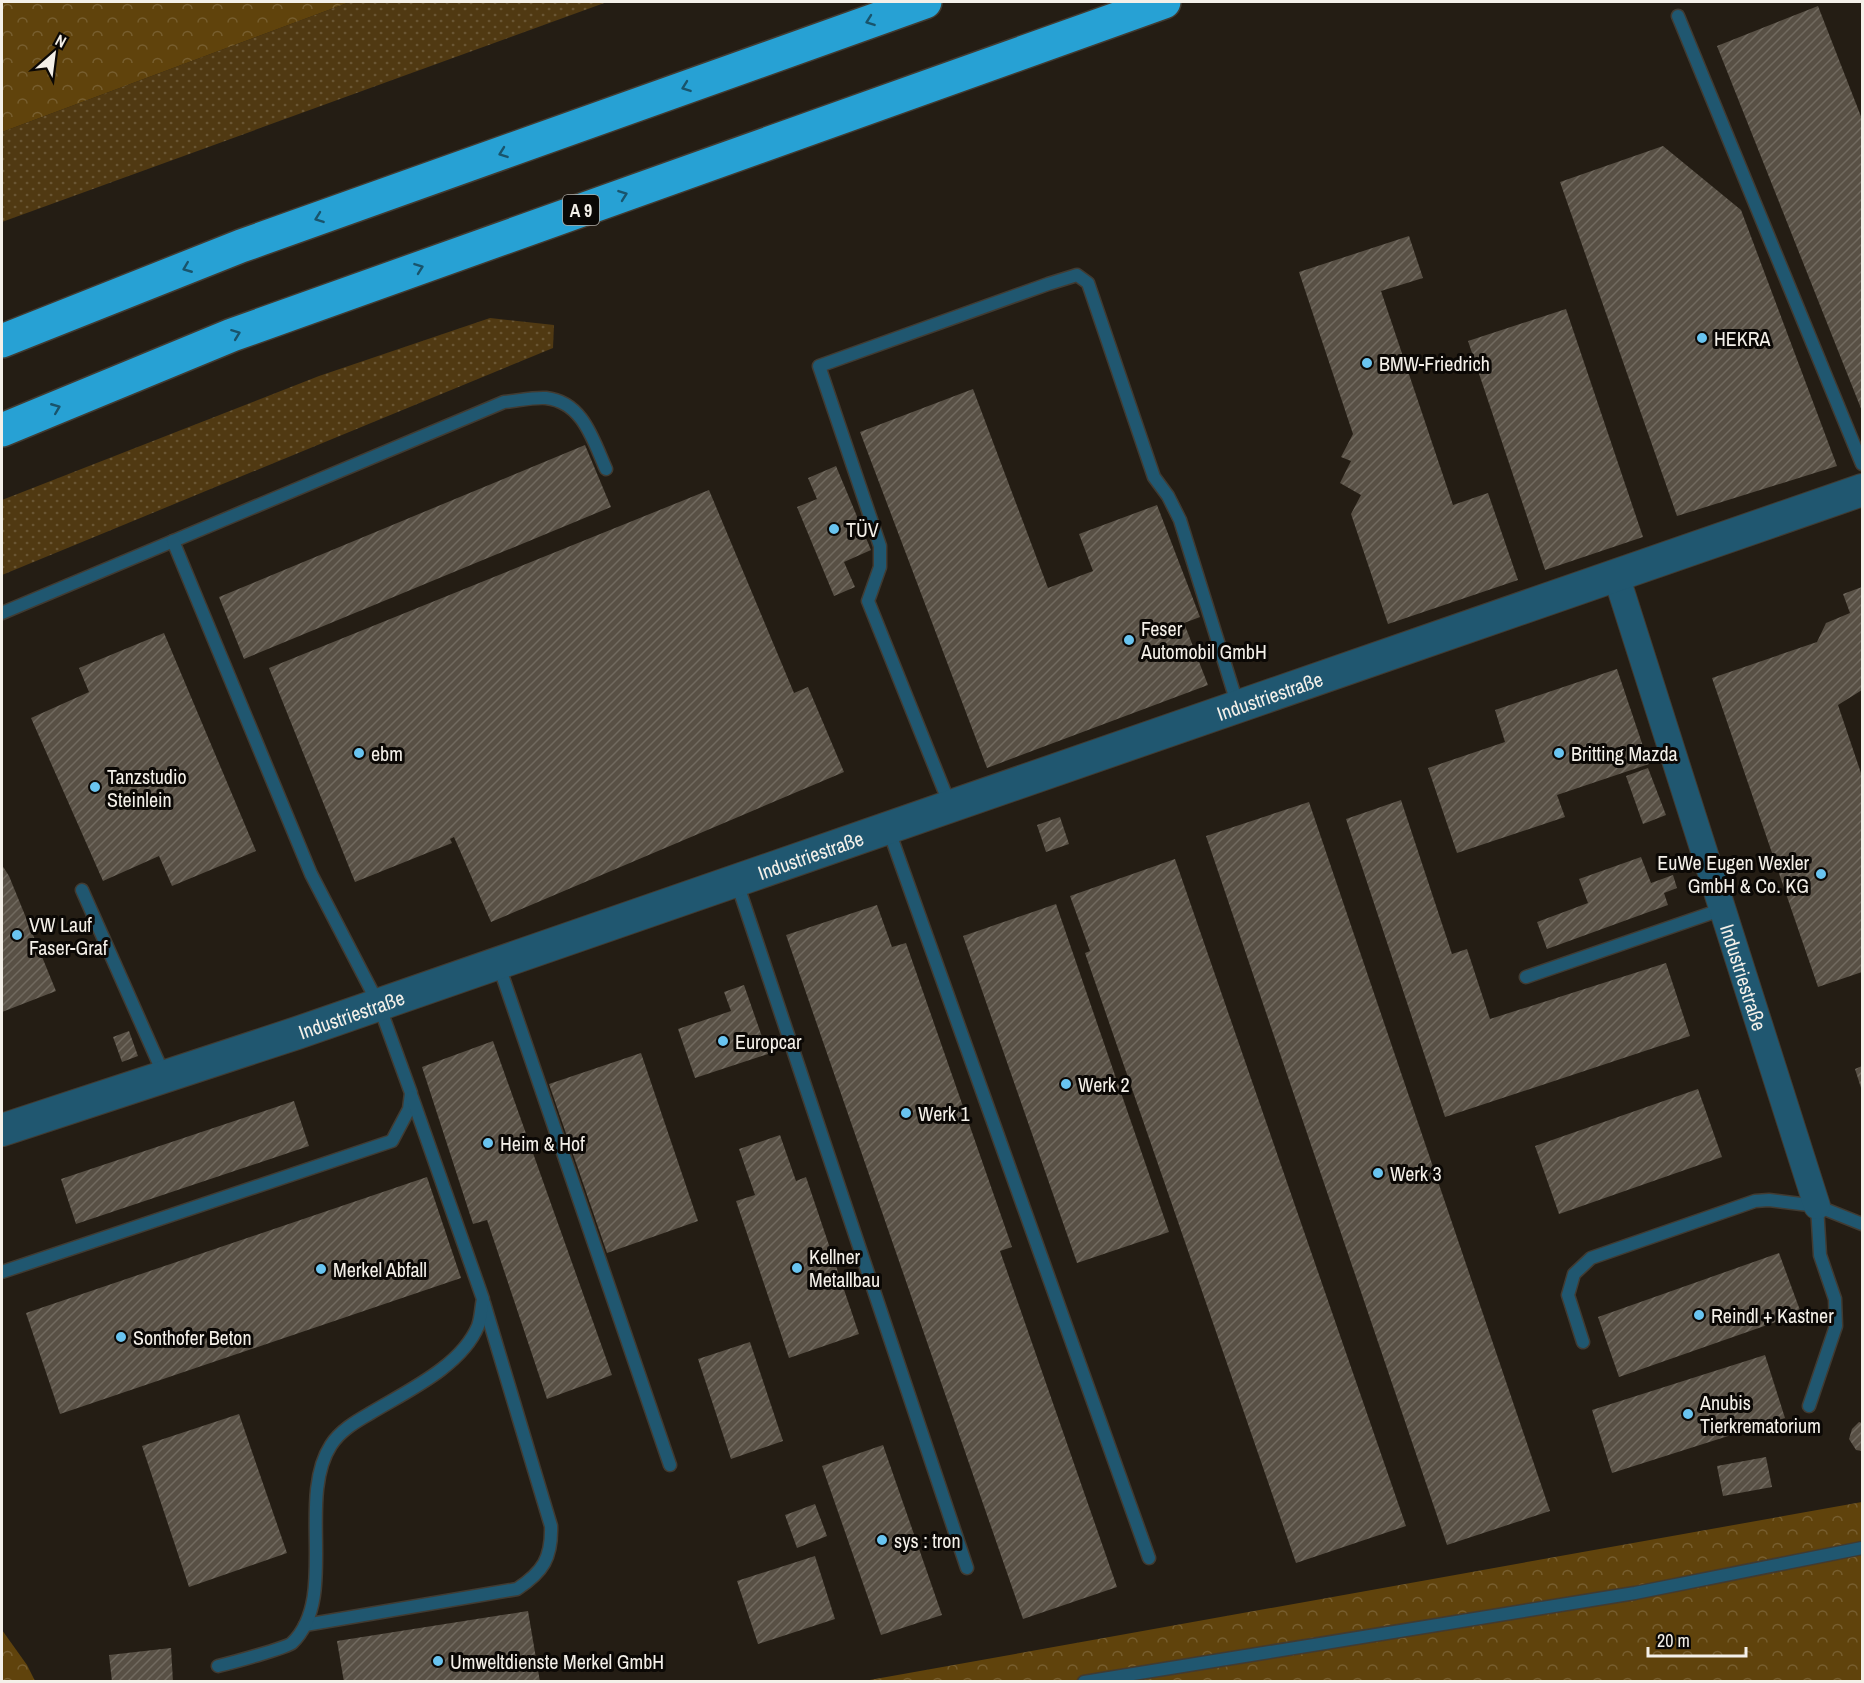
<svg xmlns="http://www.w3.org/2000/svg" width="1864" height="1683" font-family="'Archivo Narrow',sans-serif">
  <defs>
    <pattern id="grass-dots" width="8" height="8" patternUnits="userSpaceOnUse" patternTransform="scale(1.5)"><rect width="8" height="8" fill="#503912"/><path d="M2 2h.1M6 6h.1" fill="none" stroke="#6a5634" stroke-width="1.8" stroke-linecap="round"/></pattern>
    <pattern id="forest-crowns" width="20" height="18" patternUnits="userSpaceOnUse" patternTransform="scale(1.5)"><rect width="20" height="18" fill="#60430c"/><path d="M2 6a3 3 0 1 1 6 0M12 15a3 3 0 1 1 6 0" fill="none" stroke="#775e2f"/></pattern>
    <pattern id="building-hatch" width="6" height="6" patternUnits="userSpaceOnUse" patternTransform="scale(1.5)"><rect width="6" height="6" fill="#585045"/><path d="M-1 1l2-2M0 6l6-6M5 7l2-2" fill="none" stroke="#716a60"/></pattern>
  </defs>
  <rect width="100%" height="100%" fill="#241d14"/>
  <g fill="url(#grass-dots)">
    <path d="M 350,2 L 607,2 L 2,222 L 2,132 Z"/>
    <path d="M 490,318 L 554,325 L 553,348 L 2,575 L 2,500 L 319,376 Z"/>
  </g>
  <g fill="url(#forest-crowns)">
    <path d="M 2,2 L 350,2 L 2,132 Z"/>
    <path d="M 1862,1502 L 1862,1681 L 864,1681 Z"/>
    <path d="M 2,1630 L 27,1665 L 35,1681 L 2,1681 Z"/>
  </g>
  <g fill="url(#building-hatch)">
    <path d="M 1818,6 L 1862,119 L 1862,411 L 1717,46 Z"/>
    <path d="M 1663,146 L 1741,210 L 1837,466 L 1677,516 L 1560,182 Z"/>
    <path d="M 1409,236 L 1423,278 L 1381,291 L 1453,505 L 1488,493 L 1518,580 L 1388,624 L 1351,514 L 1361,495 L 1340,483 L 1351,461 L 1341,457 L 1353,434 L 1299,272 Z"/>
    <path d="M 1566,309 L 1643,537 L 1545,570 L 1468,341 Z"/>
    <path d="M 973,389 L 1048,588 L 1093,571 L 1079,534 L 1157,505 L 1200,617 L 1184,623 L 1208,685 L 987,768 L 860,432 Z"/>
    <path d="M 585,445 L 611,507 L 244,659 L 219,597 Z"/>
    <path d="M 836,466 L 871,550 L 844,562 L 855,587 L 834,596 L 797,507 L 817,499 L 808,478 Z"/>
    <path d="M 709,490 L 794,693 L 808,687 L 844,772 L 491,922 L 454,837 L 450,839 L 452,843 L 355,882 L 269,668 Z"/>
    <path d="M 1862,587 L 1862,690 L 1838,705 L 1862,776 L 1862,972 L 1818,987 L 1712,678 L 1817,642 L 1826,623 L 1850,613 L 1843,594 Z"/>
    <path d="M 164,633 L 256,851 L 172,886 L 159,856 L 103,881 L 31,718 L 89,692 L 79,668 Z"/>
    <path d="M 1617,669 L 1649,764 L 1557,795 L 1565,817 L 1457,853 L 1428,768 L 1505,742 L 1495,710 Z"/>
    <path d="M 1648,768 L 1666,815 L 1643,824 L 1626,776 Z"/>
    <path d="M 1401,800 L 1452,954 L 1467,949 L 1490,1019 L 1666,963 L 1690,1036 L 1445,1117 L 1346,819 Z"/>
    <path d="M 1309,802 L 1550,1511 L 1447,1545 L 1206,836 Z"/>
    <path d="M 1060,817 L 1069,844 L 1046,852 L 1037,825 Z"/>
    <path d="M 1641,857 L 1651,883 L 1673,875 L 1677,888 L 1664,893 L 1668,905 L 1547,949 L 1537,922 L 1588,903 L 1579,879 Z"/>
    <path d="M 1175,859 L 1406,1526 L 1296,1563 L 1085,953 L 1090,951 L 1070,896 Z"/>
    <path d="M 2,865 L 9,876 L 56,991 L 2,1012 Z"/>
    <path d="M 1056,904 L 1169,1232 L 1077,1263 L 963,936 Z"/>
    <path d="M 877,905 L 892,947 L 906,943 L 1012,1247 L 1000,1251 L 1117,1587 L 1023,1619 L 786,935 Z"/>
    <path d="M 744,985 L 768,1054 L 695,1078 L 678,1029 L 731,1011 L 724,992 Z"/>
    <path d="M 129,1031 L 138,1056 L 122,1062 L 113,1037 Z"/>
    <path d="M 493,1041 L 612,1375 L 547,1399 L 487,1220 L 473,1224 L 422,1067 Z"/>
    <path d="M 641,1053 L 698,1221 L 607,1253 L 549,1084 Z"/>
    <path d="M 1862,1066 L 1862,1091 L 1855,1069 Z"/>
    <path d="M 1698,1089 L 1722,1157 L 1559,1214 L 1535,1146 Z"/>
    <path d="M 294,1101 L 309,1146 L 76,1224 L 61,1179 Z"/>
    <path d="M 780,1135 L 796,1181 L 806,1177 L 859,1334 L 789,1358 L 736,1201 L 755,1195 L 739,1149 Z"/>
    <path d="M 427,1177 L 461,1278 L 60,1414 L 26,1313 Z"/>
    <path d="M 1779,1253 L 1801,1313 L 1619,1377 L 1598,1317 Z"/>
    <path d="M 750,1342 L 783,1441 L 731,1459 L 698,1359 Z"/>
    <path d="M 1765,1355 L 1785,1418 L 1612,1473 L 1592,1410 Z"/>
    <path d="M 239,1414 L 287,1553 L 189,1587 L 142,1446 Z"/>
    <path d="M 1859,1422 L 1862,1423 L 1862,1451 L 1856,1450 L 1849,1439 L 1852,1429 Z"/>
    <path d="M 883,1445 L 942,1615 L 881,1635 L 822,1466 Z"/>
    <path d="M 1766,1457 L 1772,1487 L 1723,1496 L 1717,1466 Z"/>
    <path d="M 815,1504 L 827,1536 L 797,1548 L 785,1515 Z"/>
    <path d="M 815,1556 L 835,1619 L 758,1644 L 737,1581 Z"/>
    <path d="M 528,1611 L 540,1682 L 344,1682 L 337,1641 Z"/>
    <path d="M 171,1648 L 173,1682 L 112,1682 L 109,1655 Z"/>
  </g>
  <g fill="none" stroke-linecap="round" stroke-linejoin="round">
    <g stroke="#413b32" stroke-width="15">
      <g id="service">
        <path d="M 1678,16 L 1862,464"/>
        <path d="M 2,613 L 504,402 C 517,401 533,397 546,398 C 583,402 593,440 606,469"/>
        <path d="M 950,805 L 868,601 L 880,567 L 880,546 L 819,366 L 1048,284 L 1077,275 L 1088,283 L 1154,477 L 1168,496 L 1180,520 L 1238,706"/>
        <path d="M 888,828 L 1149,1558"/>
        <path d="M 736,880 L 967,1568"/>
        <path d="M 82,890 L 164,1075"/>
        <path d="M 498,963 L 670,1465"/>
        <path d="M 1526,977 L 1723,909"/>
        <path d="M 2,1272 L 392,1141 L 409,1109 L 411,1093 L 379,1005 L 311,874 L 173,541"/>
        <path d="M 1583,1342 L 1568,1295 L 1574,1274 L 1591,1258 L 1755,1201 L 1769,1200 L 1817,1206 L 1862,1224"/>
        <path d="M 1809,1406 L 1836,1326 L 1835,1299 L 1820,1255 L 1817,1206"/>
        <path d="M 305,1625 L 517,1589 C 543,1572 552,1558 551,1526 L 484,1303"/>
        <path d="M 218,1666 C 231,1663 286,1648 292,1643 C 339,1598 296,1499 331,1445 C 340,1431 355,1422 369,1414 C 405,1392 461,1367 478,1326 C 481,1318 481,1308 483,1299 L 412,1097"/>
        <path d="M 1084,1682 L 1635,1593 L 1862,1548"/>
      </g>
    </g>
    <g stroke="#413b32" stroke-width="28">
      <g id="minor">
        <path id="s1" d="M 1616,575 L 1817,1206"/>
      </g>
    </g>
    <g stroke="#413b32" stroke-width="34">
      <g id="tertiary">
        <path id="s2" d="M 2,1130 L 297,1033 L 1862,490"/>
      </g>
    </g>
    <g stroke="#413b32" stroke-width="36">
      <g id="motorway">
        <path d="M 2,341 L 241,246 L 925,2"/>
        <path d="M 2,430 L 232,335 L 1164,2"/>
      </g>
    </g>
    <use href="#service" stroke="#205770" stroke-width="12"/>
    <use href="#minor" stroke="#205770" stroke-width="26"/>
    <use href="#tertiary" stroke="#205770" stroke-width="32"/>
    <use href="#motorway" stroke="#27a1d4" stroke-width="33"/>
  </g>
  <defs><path id="oneway-chevron" d="M-2-3.5L2.5 0L-2 3.5" fill="none" stroke-width="1.6" stroke-linecap="round" stroke-linejoin="round" transform="scale(1.5)"/></defs>
  <g stroke="#19546c">
    <use href="#oneway-chevron" transform="translate(870 21) rotate(160)"/>
    <use href="#oneway-chevron" transform="translate(686 87) rotate(160)"/>
    <use href="#oneway-chevron" transform="translate(503 153) rotate(160)"/>
    <use href="#oneway-chevron" transform="translate(623 195) rotate(-20)"/>
    <use href="#oneway-chevron" transform="translate(319 218) rotate(160)"/>
    <use href="#oneway-chevron" transform="translate(187 268) rotate(158)"/>
    <use href="#oneway-chevron" transform="translate(419 268) rotate(-20)"/>
    <use href="#oneway-chevron" transform="translate(236 334) rotate(-21)"/>
    <use href="#oneway-chevron" transform="translate(56 408) rotate(-22)"/>
  </g>
  <g fill="#69c4f0" stroke="#0b0805" stroke-width="2">
    <circle cx="1702" cy="338" r="6"/>
    <circle cx="1367" cy="363" r="6"/>
    <circle cx="834" cy="529" r="6"/>
    <circle cx="1129" cy="640" r="6"/>
    <circle cx="359" cy="753" r="6"/>
    <circle cx="1559" cy="753" r="6"/>
    <circle cx="95" cy="787" r="6"/>
    <circle cx="1821" cy="874" r="6"/>
    <circle cx="17" cy="935" r="6"/>
    <circle cx="723" cy="1041" r="6"/>
    <circle cx="1066" cy="1084" r="6"/>
    <circle cx="906" cy="1113" r="6"/>
    <circle cx="488" cy="1143" r="6"/>
    <circle cx="1378" cy="1173" r="6"/>
    <circle cx="797" cy="1268" r="6"/>
    <circle cx="321" cy="1269" r="6"/>
    <circle cx="1699" cy="1315" r="6"/>
    <circle cx="121" cy="1337" r="6"/>
    <circle cx="1688" cy="1414" r="6"/>
    <circle cx="882" cy="1540" r="6"/>
    <circle cx="438" cy="1661" r="6"/>
  </g>
  <g text-anchor="middle" dominant-baseline="central" stroke-width="6" stroke-linejoin="round" paint-order="stroke">
    <rect fill="#0b0805" stroke="#aeaaa5" stroke-width="1.5" x="563" y="195" width="36" height="30" rx="4.5"/>
    <g font-size="18" font-weight="bold" fill="#f4f0e9">
      <text x="581" y="210">A 9</text>
    </g>
    <g font-size="20" fill="#f4f0e9" stroke="#0b0805" text-anchor="start">
      <text x="1714" y="338">HEKRA</text>
      <text x="1379" y="363">BMW-Friedrich</text>
      <text x="846" y="529">TÜV</text>
      <text x="1141" y="628">Feser<tspan x="1141" dy="23">Automobil GmbH</tspan></text>
      <text x="371" y="753">ebm</text>
      <text x="1571" y="753">Britting Mazda</text>
      <text x="107" y="776">Tanzstudio<tspan x="107" dy="23">Steinlein</tspan></text>
      <text x="1809" y="862" text-anchor="end">EuWe Eugen Wexler<tspan x="1809" dy="23">GmbH &amp; Co. KG</tspan></text>
      <text x="29" y="924">VW Lauf<tspan x="29" dy="23">Faser-Graf</tspan></text>
      <text x="735" y="1041">Europcar</text>
      <text x="1078" y="1084">Werk 2</text>
      <text x="918" y="1113">Werk 1</text>
      <text x="500" y="1143">Heim &amp; Hof</text>
      <text x="1390" y="1173">Werk 3</text>
      <text x="809" y="1256">Kellner<tspan x="809" dy="23">Metallbau</tspan></text>
      <text x="333" y="1269">Merkel Abfall</text>
      <text x="1711" y="1315">Reindl + Kastner</text>
      <text x="133" y="1337">Sonthofer Beton</text>
      <text x="1700" y="1402">Anubis<tspan x="1700" dy="23">Tierkrematorium</tspan></text>
      <text x="894" y="1540">sys : tron</text>
      <text x="450" y="1661">Umweltdienste Merkel GmbH</text>
    </g>
    <g font-size="20" fill="#f4f0e9" stroke="#0b0805">
      <text stroke="none"><textPath href="#s2" startOffset="1340">Industriestraße</textPath></text>
      <text stroke="none"><textPath href="#s2" startOffset="854">Industriestraße</textPath></text>
      <text stroke="none"><textPath href="#s1" startOffset="422">Industriestraße</textPath></text>
      <text stroke="none"><textPath href="#s2" startOffset="368">Industriestraße</textPath></text>
    </g>
  </g>
  <rect width="1864" height="1683" fill="none" stroke="#f4f0e9" stroke-width="6"/>
  <g transform="translate(54 54) rotate(28)" stroke="#0b0805" stroke-width="4.5" paint-order="stroke">
  <path d="M0-4.5L10 22L0 15L-10 22Z" fill="#f4f0e9"/>
  <text y="-9" font-size="16" font-weight="bold" text-anchor="middle" fill="#f4f0e9">N</text>
  </g>
  <path d="M1648 1647v9h98v-9" fill="none" stroke="#f4f0e9" stroke-width="3"/>
  <text x="1657" y="1647" font-size="18" fill="#f4f0e9" stroke="#0b0805" stroke-width="4.5" paint-order="stroke">20 m</text>
</svg>
